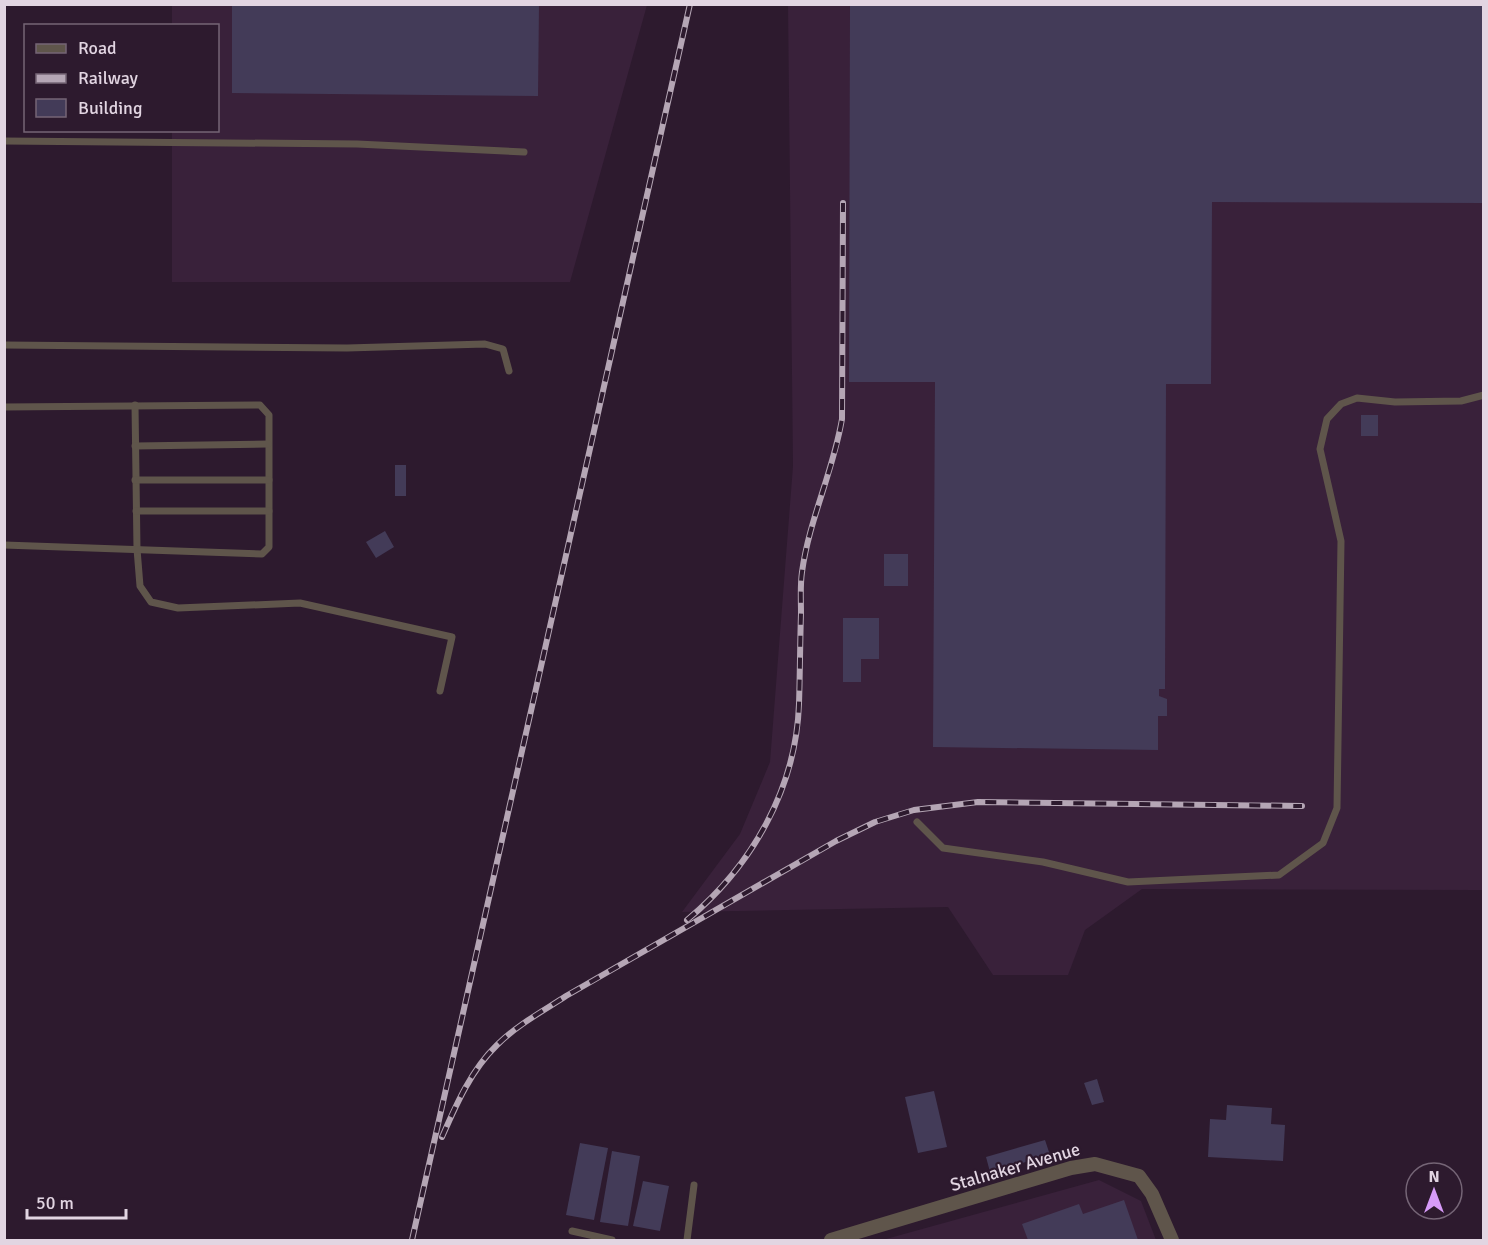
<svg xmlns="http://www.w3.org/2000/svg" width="1488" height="1245" font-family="Signika,sans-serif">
  <rect width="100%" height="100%" fill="#2d1a2e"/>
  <g fill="#39213a">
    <path d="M 172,5 L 647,5 L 570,282 L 172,282 L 172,131 L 218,130 L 218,26 L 172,25 Z"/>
    <path d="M 788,5 L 1483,5 L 1483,890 L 1142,889 L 1085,930 L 1068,975 L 993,975 L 948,907 L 682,912 L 740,834 L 770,762 L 793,466 Z"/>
    <path d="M 1099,1180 L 1141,1201 L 1156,1240 L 886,1239 Z"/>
  </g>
  <g fill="#433b58">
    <path d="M 232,4 L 539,4 L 538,96 L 232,93 Z"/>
    <path d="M 850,4 L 1484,4 L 1484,203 L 1212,202 L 1211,384 L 1166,384 L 1165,689 L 1159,689 L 1159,696 L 1167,699 L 1167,716 L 1158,716 L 1158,750 L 933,747 L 935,382 L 849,382 Z"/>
    <rect x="1361" y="415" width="17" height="21"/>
    <rect x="395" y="465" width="11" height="31"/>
    <path d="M 385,531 L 394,547 L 376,558 L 366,542 Z"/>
    <rect x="884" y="554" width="24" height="32"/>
    <path d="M 843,618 L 879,618 L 879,659 L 861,659 L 861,682 L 843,682 Z"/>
    <path d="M 1097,1079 L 1104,1102 L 1092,1105 L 1084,1083 Z"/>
    <path d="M 934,1091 L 947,1147 L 918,1153 L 905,1097 Z"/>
    <path d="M 1227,1105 L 1272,1108 L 1271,1124 L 1285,1125 L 1283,1161 L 1208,1157 L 1210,1119 L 1226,1120 Z"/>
    <path d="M 1045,1140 L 1050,1155 L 990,1172 L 986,1157 Z"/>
    <path d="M 580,1143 L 608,1148 L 594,1220 L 566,1215 Z"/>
    <path d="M 612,1151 L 640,1156 L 628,1226 L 600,1222 Z"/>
    <path d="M 643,1181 L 669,1186 L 660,1231 L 633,1226 Z"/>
    <path d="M 1124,1200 L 1138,1240 L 1028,1240 L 1022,1224 L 1079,1204 L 1083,1214 Z"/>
  </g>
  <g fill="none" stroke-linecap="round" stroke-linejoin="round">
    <g stroke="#5f554b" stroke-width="7">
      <path d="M 4,141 L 357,144 L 524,152"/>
      <path d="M 4,345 L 347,348 L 485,344 L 503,349 L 509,371"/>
      <path d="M 135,405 L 137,549 L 140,586 L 151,602 L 178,608 L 300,603 L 452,637 L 440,691"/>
      <path d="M 4,407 L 260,405 L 269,415 L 269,547 L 262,554 L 4,545"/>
      <path d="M 135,446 L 268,444"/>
      <path d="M 135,480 L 269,480"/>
      <path d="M 136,511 L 269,511"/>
      <path d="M 917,822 L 943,848 L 1043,862 L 1128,882 L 1279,875 L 1323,843 L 1337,808 L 1341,541 L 1320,449 L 1327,419 L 1341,404 L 1357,398 L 1395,402 L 1461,401 L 1484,395"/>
      <path d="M 572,1231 L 612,1240"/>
      <path d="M 687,1240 L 694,1185"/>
    </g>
    <path stroke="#5f554b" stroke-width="14" d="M 831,1240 L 1071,1168 L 1095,1164 L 1139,1176 L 1152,1194 L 1172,1240"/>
    <g stroke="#b5a6b5" stroke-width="6">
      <g id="rail">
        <path d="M 687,920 C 752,866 796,789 799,704 C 800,674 800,644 801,613 C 801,600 800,586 802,572 C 809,520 833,472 842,419 L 843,203"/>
        <path d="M 442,1137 C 456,1105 471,1070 497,1045 C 517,1025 543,1011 566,996 L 836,841 L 875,822 L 914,810 L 978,802 L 1302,806"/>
        <path d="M 412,1240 L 690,4"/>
      </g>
    </g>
    <use href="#rail" stroke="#2d1a2e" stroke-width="4" stroke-dasharray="11" stroke-linecap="butt"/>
  </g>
  <g text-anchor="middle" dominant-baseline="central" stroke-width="4.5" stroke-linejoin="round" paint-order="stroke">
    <g font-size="18" fill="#e2d5e2" stroke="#2d1a2e">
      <text transform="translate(1015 1167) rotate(-16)">Stalnaker Avenue</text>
    </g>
  </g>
  <rect width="1488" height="1245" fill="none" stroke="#e2d5e2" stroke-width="12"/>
  <rect x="24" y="24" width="195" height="108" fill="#2d1a2e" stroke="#756576" stroke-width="1.5"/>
  <rect x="36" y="44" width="30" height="9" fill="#5f554b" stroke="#756576" stroke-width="1.5"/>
  <text x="78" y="54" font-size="18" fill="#e2d5e2">Road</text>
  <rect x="36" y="74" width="30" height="9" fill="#b5a6b5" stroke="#756576" stroke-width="1.5"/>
  <text x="78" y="84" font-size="18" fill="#e2d5e2">Railway</text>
  <rect x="36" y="99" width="30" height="18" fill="#433b58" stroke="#756576" stroke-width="1.5"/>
  <text x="78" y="114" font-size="18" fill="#e2d5e2">Building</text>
  <g transform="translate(1434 1191)"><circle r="28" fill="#2d1a2e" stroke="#756576" stroke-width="1.5"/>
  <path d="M0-4.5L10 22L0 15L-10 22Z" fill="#d79bf9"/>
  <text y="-9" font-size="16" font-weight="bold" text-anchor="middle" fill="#e2d5e2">N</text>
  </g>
  <path d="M27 1209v9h99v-9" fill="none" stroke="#e2d5e2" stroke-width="3"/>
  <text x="36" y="1209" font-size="18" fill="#e2d5e2" stroke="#2d1a2e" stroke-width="4.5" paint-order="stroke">50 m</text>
</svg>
